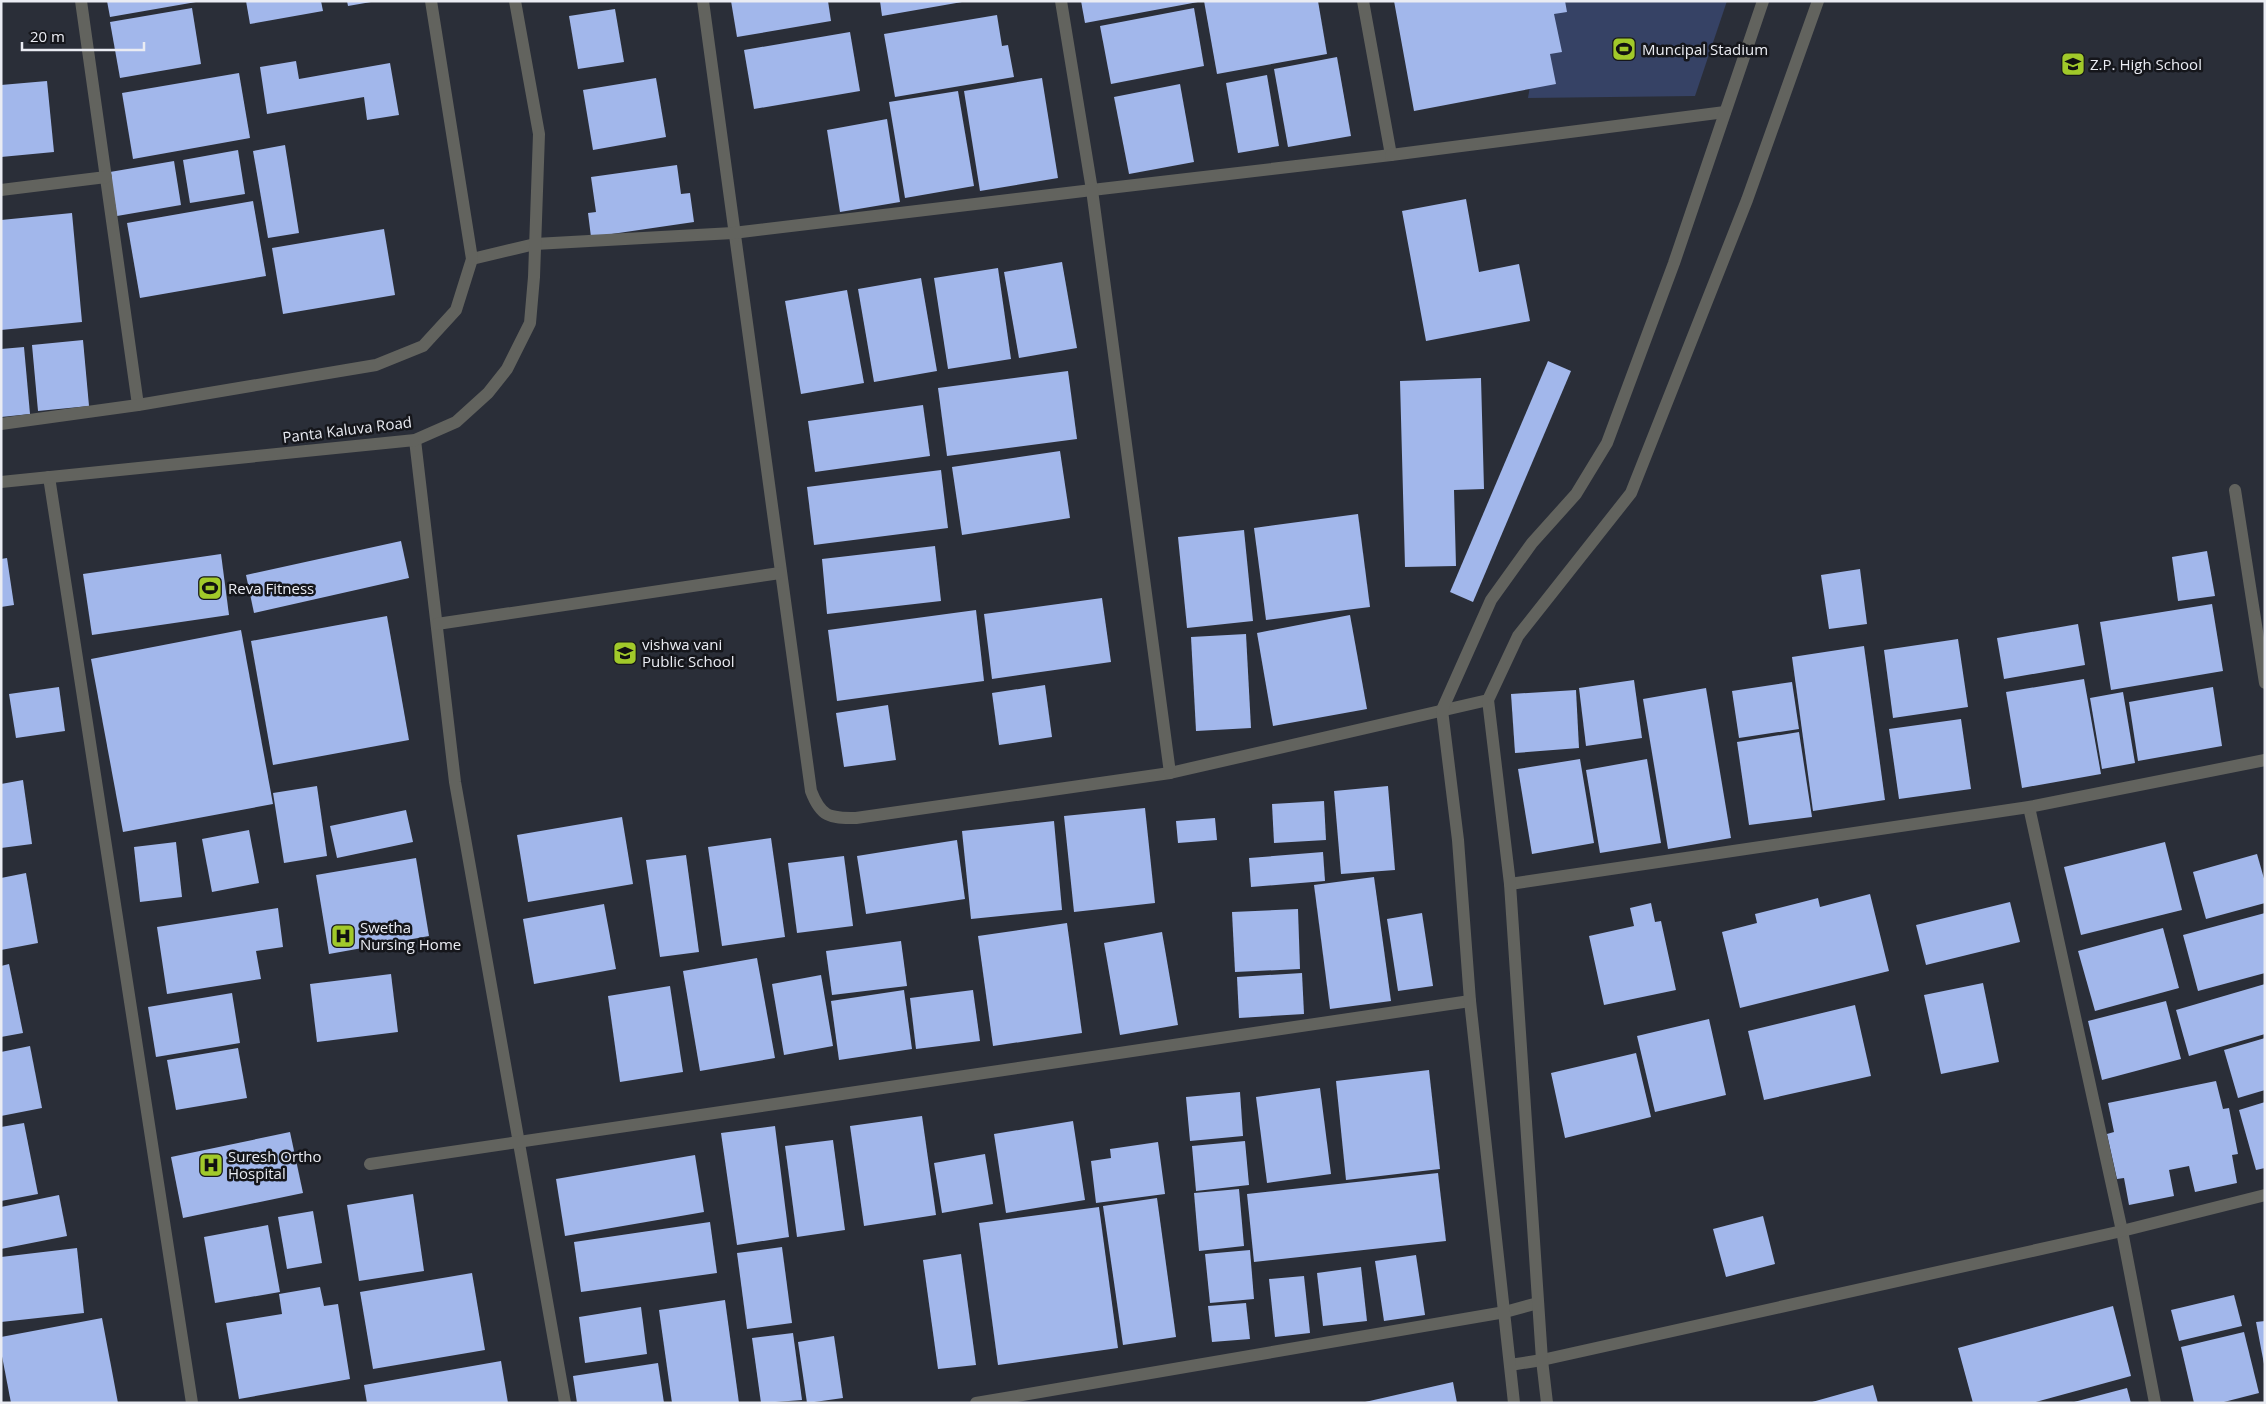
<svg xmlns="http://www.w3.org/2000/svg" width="2266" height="1404" font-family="'Open Sans',sans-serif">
  <rect width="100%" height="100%" fill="#2a2e38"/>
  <path fill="#364265" d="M 1544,1 L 1727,1 L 1695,96 L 1528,98 Z"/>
  <g fill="#a2b7eb">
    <path d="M 107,1 L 195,1 L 196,2 L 110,17 Z"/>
    <path d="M 246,1 L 321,1 L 323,11 L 250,24 Z"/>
    <path d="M 347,1 L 371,1 L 371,2 L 348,6 Z"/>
    <path d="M 731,1 L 828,1 L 831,21 L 737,37 Z"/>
    <path d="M 880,1 L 962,1 L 962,2 L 882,16 Z"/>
    <path d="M 1081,1 L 1198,1 L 1198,2 L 1085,23 Z"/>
    <path d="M 1204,1 L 1318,1 L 1327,54 L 1217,74 Z"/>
    <path d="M 1394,1 L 1565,1 L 1567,12 L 1554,14 L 1562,52 L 1550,54 L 1556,84 L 1414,111 Z"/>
    <path d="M 192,8 L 201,64 L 120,78 L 110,22 Z"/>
    <path d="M 1194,8 L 1204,66 L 1111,84 L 1100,26 Z"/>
    <path d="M 615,9 L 624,62 L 578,69 L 569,16 Z"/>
    <path d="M 997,15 L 1002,46 L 1008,45 L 1014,77 L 895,97 L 884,34 Z"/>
    <path d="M 850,32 L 860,91 L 754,109 L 744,50 Z"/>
    <path d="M 1337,57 L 1351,136 L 1288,147 L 1274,69 Z"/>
    <path d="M 296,61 L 299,79 L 390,63 L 399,115 L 367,120 L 364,97 L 267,114 L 260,67 Z"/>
    <path d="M 239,73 L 250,138 L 133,159 L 122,93 Z"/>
    <path d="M 1267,75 L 1279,146 L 1238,153 L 1226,83 Z"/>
    <path d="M 656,78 L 666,137 L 593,150 L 583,90 Z"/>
    <path d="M 1042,78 L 1058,178 L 980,191 L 964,91 Z"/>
    <path d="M 47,81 L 54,152 L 1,157 L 1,85 Z"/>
    <path d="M 1180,84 L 1194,162 L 1129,174 L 1114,97 Z"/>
    <path d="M 958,91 L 974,186 L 905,198 L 889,102 Z"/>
    <path d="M 887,119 L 900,202 L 840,212 L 827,130 Z"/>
    <path d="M 285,145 L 299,233 L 268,238 L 253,151 Z"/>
    <path d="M 238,150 L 245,194 L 190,203 L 183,160 Z"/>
    <path d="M 174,161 L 181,205 L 117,216 L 110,172 Z"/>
    <path d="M 677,165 L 681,194 L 690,193 L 694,222 L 591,237 L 588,213 L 596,212 L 591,177 Z"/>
    <path d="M 1466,199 L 1479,272 L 1519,264 L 1530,321 L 1426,341 L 1402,211 Z"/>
    <path d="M 253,201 L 266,276 L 140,298 L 127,223 Z"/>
    <path d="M 72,213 L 82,322 L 1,330 L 1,220 Z"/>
    <path d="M 384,229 L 395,295 L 283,314 L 272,248 Z"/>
    <path d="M 1062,262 L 1077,348 L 1019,358 L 1004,272 Z"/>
    <path d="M 998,268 L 1011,359 L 948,369 L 934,278 Z"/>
    <path d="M 921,278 L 937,371 L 874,382 L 858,289 Z"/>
    <path d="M 847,290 L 864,383 L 801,394 L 785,301 Z"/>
    <path d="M 83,340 L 89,406 L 38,411 L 32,345 Z"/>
    <path d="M 24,347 L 30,414 L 1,417 L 1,349 Z"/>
    <path d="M 1548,361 L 1571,371 L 1473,602 L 1450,592 Z"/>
    <path d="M 1068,371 L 1077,439 L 947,456 L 938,388 Z"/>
    <path d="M 1481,378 L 1484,489 L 1454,490 L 1456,566 L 1405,567 L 1400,381 Z"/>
    <path d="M 923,405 L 930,456 L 815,472 L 808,421 Z"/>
    <path d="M 1060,451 L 1070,518 L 962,535 L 952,467 Z"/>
    <path d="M 941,470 L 948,528 L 814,545 L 807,487 Z"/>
    <path d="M 1358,514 L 1370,607 L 1266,620 L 1254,528 Z"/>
    <path d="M 1244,530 L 1253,621 L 1187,628 L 1178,537 Z"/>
    <path d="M 401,541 L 409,578 L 254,613 L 246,575 Z"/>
    <path d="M 935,546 L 941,601 L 827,614 L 822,559 Z"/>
    <path d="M 2207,551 L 2215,596 L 2178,601 L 2172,557 Z"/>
    <path d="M 221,554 L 229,615 L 92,635 L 83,574 Z"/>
    <path d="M 7,558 L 14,605 L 1,607 L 1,559 Z"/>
    <path d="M 1860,569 L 1867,624 L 1829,629 L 1821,575 Z"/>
    <path d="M 1102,598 L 1111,662 L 992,679 L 984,614 Z"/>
    <path d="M 2212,604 L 2223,671 L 2111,690 L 2100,622 Z"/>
    <path d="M 976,610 L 984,681 L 837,701 L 828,630 Z"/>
    <path d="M 1350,615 L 1367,709 L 1273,726 L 1257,633 Z"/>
    <path d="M 387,616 L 409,740 L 273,765 L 251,641 Z"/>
    <path d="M 2078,624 L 2085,665 L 2004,679 L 1997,638 Z"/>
    <path d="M 241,630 L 273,804 L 123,832 L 91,659 Z"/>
    <path d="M 1246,634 L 1251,728 L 1196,731 L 1191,637 Z"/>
    <path d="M 1958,639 L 1968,707 L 1893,718 L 1884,650 Z"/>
    <path d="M 1864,646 L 1885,800 L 1813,811 L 1792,657 Z"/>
    <path d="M 2084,679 L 2101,774 L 2022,788 L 2006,692 Z"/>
    <path d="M 1634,680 L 1642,738 L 1586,746 L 1579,688 Z"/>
    <path d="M 1792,682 L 1799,729 L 1739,738 L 1732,691 Z"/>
    <path d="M 1045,685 L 1052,737 L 999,745 L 992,693 Z"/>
    <path d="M 59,687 L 65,731 L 16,738 L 9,694 Z"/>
    <path d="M 2213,687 L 2222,746 L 2138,761 L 2129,702 Z"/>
    <path d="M 1706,688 L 1731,838 L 1668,849 L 1643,699 Z"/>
    <path d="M 1576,690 L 1579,748 L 1515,753 L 1511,694 Z"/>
    <path d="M 2123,692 L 2135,763 L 2102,769 L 2090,698 Z"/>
    <path d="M 888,705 L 896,760 L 844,767 L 836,713 Z"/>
    <path d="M 1961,719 L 1971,789 L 1899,799 L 1889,729 Z"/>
    <path d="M 1799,732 L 1812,817 L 1749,825 L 1737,742 Z"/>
    <path d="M 1580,759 L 1594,843 L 1532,854 L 1518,769 Z"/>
    <path d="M 1647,759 L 1661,843 L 1600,853 L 1586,770 Z"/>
    <path d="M 23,780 L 32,844 L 1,848 L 1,784 Z"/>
    <path d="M 317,786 L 327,856 L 284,863 L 273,793 Z"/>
    <path d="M 1388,786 L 1395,870 L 1341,874 L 1334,791 Z"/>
    <path d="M 1324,801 L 1326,840 L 1274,843 L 1272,804 Z"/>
    <path d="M 1145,808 L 1155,903 L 1074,912 L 1064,816 Z"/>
    <path d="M 406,810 L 413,842 L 337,858 L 330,826 Z"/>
    <path d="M 622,817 L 633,884 L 528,902 L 517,835 Z"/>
    <path d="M 1215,818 L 1217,840 L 1178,843 L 1176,821 Z"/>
    <path d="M 1054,821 L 1062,910 L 971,919 L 962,831 Z"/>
    <path d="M 249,830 L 259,883 L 212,892 L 202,839 Z"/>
    <path d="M 771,838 L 785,937 L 722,946 L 708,847 Z"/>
    <path d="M 957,840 L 965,899 L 866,914 L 857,856 Z"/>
    <path d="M 176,842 L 182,897 L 140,902 L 134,847 Z"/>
    <path d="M 2165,842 L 2182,910 L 2081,935 L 2064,867 Z"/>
    <path d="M 1323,852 L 1325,881 L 1251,887 L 1249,858 Z"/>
    <path d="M 2257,854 L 2265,882 L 2265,903 L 2206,919 L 2193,872 Z"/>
    <path d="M 686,855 L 699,952 L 660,957 L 646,860 Z"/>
    <path d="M 844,856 L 853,926 L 797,933 L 788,863 Z"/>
    <path d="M 416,858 L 429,936 L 329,954 L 316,875 Z"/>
    <path d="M 26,873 L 38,943 L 1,950 L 1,878 Z"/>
    <path d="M 1374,877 L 1391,1001 L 1330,1009 L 1314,885 Z"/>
    <path d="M 1870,894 L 1889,971 L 1740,1008 L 1722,932 L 1757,923 L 1755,914 L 1818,898 L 1820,907 Z"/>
    <path d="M 2010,902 L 2020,942 L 1926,965 L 1916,925 Z"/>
    <path d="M 1651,903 L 1655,922 L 1661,921 L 1676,990 L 1604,1005 L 1589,936 L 1634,926 L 1630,908 Z"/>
    <path d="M 604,904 L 616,969 L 534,984 L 523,919 Z"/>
    <path d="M 278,908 L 283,947 L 256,951 L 261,979 L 167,994 L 157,927 Z"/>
    <path d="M 1298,909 L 1300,969 L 1235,972 L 1232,912 Z"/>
    <path d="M 1422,913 L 1433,986 L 1398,991 L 1387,919 Z"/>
    <path d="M 2265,913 L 2265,973 L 2198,991 L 2183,935 Z"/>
    <path d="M 1067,923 L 1082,1033 L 993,1046 L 978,936 Z"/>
    <path d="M 2163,928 L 2179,988 L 2095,1011 L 2078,951 Z"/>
    <path d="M 1162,932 L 1178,1025 L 1120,1035 L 1104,943 Z"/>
    <path d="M 901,941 L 907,986 L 832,995 L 826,951 Z"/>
    <path d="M 757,958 L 775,1058 L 700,1071 L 683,971 Z"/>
    <path d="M 9,964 L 23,1033 L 1,1037 L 1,966 Z"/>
    <path d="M 1302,973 L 1304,1014 L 1239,1018 L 1237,977 Z"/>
    <path d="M 391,974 L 398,1032 L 317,1042 L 310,984 Z"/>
    <path d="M 821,975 L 833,1046 L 784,1055 L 772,984 Z"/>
    <path d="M 1983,983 L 1999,1062 L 1941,1074 L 1924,995 Z"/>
    <path d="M 2265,984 L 2265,1034 L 2189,1056 L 2176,1010 Z"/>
    <path d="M 670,986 L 683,1072 L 620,1082 L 608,996 Z"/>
    <path d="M 904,990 L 912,1049 L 839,1060 L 831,1001 Z"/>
    <path d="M 973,990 L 980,1041 L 916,1049 L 910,998 Z"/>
    <path d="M 232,993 L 240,1043 L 156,1057 L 148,1007 Z"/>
    <path d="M 2166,1001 L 2181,1059 L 2102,1080 L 2088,1021 Z"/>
    <path d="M 1855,1005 L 1871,1076 L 1764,1100 L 1748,1031 Z"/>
    <path d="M 1709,1019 L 1726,1095 L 1655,1112 L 1637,1036 Z"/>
    <path d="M 2265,1038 L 2265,1090 L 2238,1098 L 2224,1050 Z"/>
    <path d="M 30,1046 L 42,1108 L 1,1116 L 1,1052 Z"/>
    <path d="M 238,1048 L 247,1098 L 176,1110 L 167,1060 Z"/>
    <path d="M 1636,1053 L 1651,1117 L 1565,1138 L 1551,1073 Z"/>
    <path d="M 1429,1070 L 1440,1169 L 1346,1180 L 1336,1081 Z"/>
    <path d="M 2216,1081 L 2223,1109 L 2229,1108 L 2238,1154 L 2232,1155 L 2237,1183 L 2195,1192 L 2189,1166 L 2169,1170 L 2174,1196 L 2129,1205 L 2124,1178 L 2117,1179 L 2107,1134 L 2114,1132 L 2108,1103 Z"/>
    <path d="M 1320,1088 L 1331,1174 L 1267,1183 L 1256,1097 Z"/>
    <path d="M 1240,1092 L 1243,1136 L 1190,1141 L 1186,1097 Z"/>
    <path d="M 2265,1102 L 2265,1168 L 2256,1170 L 2239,1110 Z"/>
    <path d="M 922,1116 L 936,1215 L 864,1226 L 850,1126 Z"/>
    <path d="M 1073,1121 L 1085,1200 L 1006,1213 L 994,1134 Z"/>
    <path d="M 24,1123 L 38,1194 L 1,1201 L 1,1127 Z"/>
    <path d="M 775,1126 L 789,1237 L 737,1245 L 721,1133 Z"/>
    <path d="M 290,1132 L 303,1193 L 183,1218 L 171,1157 Z"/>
    <path d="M 833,1140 L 845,1230 L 797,1237 L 785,1146 Z"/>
    <path d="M 1245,1141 L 1249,1185 L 1196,1191 L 1192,1146 Z"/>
    <path d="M 1158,1142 L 1165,1194 L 1096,1203 L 1091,1161 L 1111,1158 L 1110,1149 Z"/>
    <path d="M 985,1154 L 993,1204 L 942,1213 L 934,1163 Z"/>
    <path d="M 695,1155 L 704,1212 L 565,1236 L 556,1179 Z"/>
    <path d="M 1438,1173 L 1446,1241 L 1254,1262 L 1247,1194 Z"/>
    <path d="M 1239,1189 L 1244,1246 L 1199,1251 L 1194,1193 Z"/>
    <path d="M 413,1194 L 424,1271 L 359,1281 L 347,1205 Z"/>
    <path d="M 59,1195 L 67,1236 L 1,1249 L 1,1207 Z"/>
    <path d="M 1157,1198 L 1176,1337 L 1123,1345 L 1103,1206 Z"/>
    <path d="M 1099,1207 L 1118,1348 L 998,1365 L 979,1223 Z"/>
    <path d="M 313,1211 L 322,1263 L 287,1269 L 278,1217 Z"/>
    <path d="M 1763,1216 L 1775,1264 L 1726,1277 L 1713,1229 Z"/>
    <path d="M 710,1222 L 717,1273 L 581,1292 L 574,1242 Z"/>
    <path d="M 268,1225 L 280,1292 L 215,1303 L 204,1237 Z"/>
    <path d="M 782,1247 L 792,1323 L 747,1329 L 737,1253 Z"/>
    <path d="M 77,1248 L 84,1313 L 1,1322 L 1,1257 Z"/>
    <path d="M 1250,1250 L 1254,1299 L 1210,1303 L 1205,1254 Z"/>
    <path d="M 961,1254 L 976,1365 L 938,1369 L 923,1260 Z"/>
    <path d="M 1416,1255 L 1425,1315 L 1384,1321 L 1375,1261 Z"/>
    <path d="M 1361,1267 L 1367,1321 L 1323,1326 L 1317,1273 Z"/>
    <path d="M 472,1273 L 485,1350 L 373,1369 L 360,1292 Z"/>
    <path d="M 1304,1276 L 1310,1333 L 1275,1337 L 1269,1279 Z"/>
    <path d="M 320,1287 L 324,1306 L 338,1304 L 350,1379 L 239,1399 L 226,1323 L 282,1314 L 279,1294 Z"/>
    <path d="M 2234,1295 L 2242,1326 L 2179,1341 L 2171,1310 Z"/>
    <path d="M 725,1300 L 739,1403 L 672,1403 L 659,1310 Z"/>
    <path d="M 1246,1303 L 1250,1339 L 1212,1342 L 1208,1306 Z"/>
    <path d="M 2113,1306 L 2131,1376 L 2032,1403 L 1973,1403 L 1958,1348 Z"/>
    <path d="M 641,1307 L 647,1354 L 585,1363 L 579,1317 Z"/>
    <path d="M 102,1318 L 118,1403 L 11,1403 L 1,1351 L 1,1337 Z"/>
    <path d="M 2265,1321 L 2265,1364 L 2264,1364 L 2256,1322 Z"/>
    <path d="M 2244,1332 L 2259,1393 L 2220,1403 L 2194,1403 L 2181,1347 Z"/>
    <path d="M 793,1333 L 802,1400 L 761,1403 L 752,1338 Z"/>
    <path d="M 834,1336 L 843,1398 L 807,1403 L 798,1342 Z"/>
    <path d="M 501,1361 L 508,1403 L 367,1403 L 364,1385 Z"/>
    <path d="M 658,1363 L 664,1403 L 577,1403 L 573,1376 Z"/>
    <path d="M 1453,1382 L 1457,1403 L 1365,1403 L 1365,1402 Z"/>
    <path d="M 1873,1385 L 1878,1403 L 1812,1403 L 1812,1402 Z"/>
    <path d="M 2127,1388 L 2131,1403 L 2074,1403 L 2074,1402 Z"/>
  </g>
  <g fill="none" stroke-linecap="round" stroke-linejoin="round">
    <g stroke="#62635e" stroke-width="12">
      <path d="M 81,1 L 138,405"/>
      <path d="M 703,1 L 811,791 C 821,817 829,818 856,818 L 1170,773 L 1488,700"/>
      <path d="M 1061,1 L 1092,190 L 1391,155 L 1363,1"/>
      <path d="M 1391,155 L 1725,112"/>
      <path d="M 1,190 L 106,177"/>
      <path d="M 472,259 L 535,244 L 733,233 L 1092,190 L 1170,773"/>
      <path d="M 1,424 L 138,405 L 376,365 L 423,346 L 456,310 L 472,259 L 431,1"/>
      <path d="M 415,440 L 455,782 L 565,1403"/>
      <path d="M 49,477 L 192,1403"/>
      <path d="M 1,482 L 415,440 L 456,422 L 488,393 L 507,369 L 530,323 L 534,277 L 539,134 L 515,1"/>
      <path d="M 2235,490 L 2265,683"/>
      <path d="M 437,624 L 780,573"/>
      <path d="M 2029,807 L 2122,1231 L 2155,1403"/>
      <path d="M 1510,884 L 2029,807 L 2265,760"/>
      <path d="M 370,1164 L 1470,1001"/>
      <path d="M 1510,1365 L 1542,1360 L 2122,1231 L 2265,1195"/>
      <path d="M 976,1403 L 1505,1312 L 1538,1303"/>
      <path d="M 1514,1403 L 1470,1001 L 1458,840 L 1442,710 L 1491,600 L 1532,543 L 1576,494 L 1607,443 L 1674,263 L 1763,1"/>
      <path d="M 1547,1403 L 1542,1360 L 1510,884 L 1488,700 L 1518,636 L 1631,493 L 1747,200 L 1818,1"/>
    </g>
  </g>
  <defs>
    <g id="stadium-square" transform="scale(1.25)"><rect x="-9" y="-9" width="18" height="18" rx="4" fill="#a1c92a" stroke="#15161b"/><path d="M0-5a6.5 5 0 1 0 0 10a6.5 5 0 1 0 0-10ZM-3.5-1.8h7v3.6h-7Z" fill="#111"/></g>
    <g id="school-square" transform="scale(1.25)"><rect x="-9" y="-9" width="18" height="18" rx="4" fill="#a1c92a" stroke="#15161b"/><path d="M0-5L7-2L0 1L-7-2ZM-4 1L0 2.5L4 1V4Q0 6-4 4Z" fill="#111"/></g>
    <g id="hospital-square" transform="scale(1.25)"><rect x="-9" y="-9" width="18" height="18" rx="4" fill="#a1c92a" stroke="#15161b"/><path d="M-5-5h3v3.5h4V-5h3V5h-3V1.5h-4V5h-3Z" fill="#111"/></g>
  </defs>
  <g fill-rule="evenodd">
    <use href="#stadium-square" x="1624" y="49"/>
    <use href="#school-square" x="2073" y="64"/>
    <use href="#stadium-square" x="210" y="588"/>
    <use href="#school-square" x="625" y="653"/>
    <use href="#hospital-square" x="343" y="936"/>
    <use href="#hospital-square" x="211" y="1165"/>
  </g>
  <g text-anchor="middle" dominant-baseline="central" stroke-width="5" stroke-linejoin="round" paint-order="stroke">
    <g font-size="15" fill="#eaecf3" stroke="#15161b" text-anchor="start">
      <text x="1642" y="49">Muncipal Stadium</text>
      <text x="2090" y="64">Z.P. High School</text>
      <text x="228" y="588">Reva Fitness</text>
      <text x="642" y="644">vishwa vani<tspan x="642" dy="17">Public School</tspan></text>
      <text x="360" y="927">Swetha<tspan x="360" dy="17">Nursing Home</tspan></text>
      <text x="228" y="1156">Suresh Ortho<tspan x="228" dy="17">Hospital</tspan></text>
    </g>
    <g font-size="15" fill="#eaecf3" stroke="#15161b">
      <text transform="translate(347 429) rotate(-7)">Panta Kaluva Road</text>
    </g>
  </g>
  <rect width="2266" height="1404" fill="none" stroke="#eaecf3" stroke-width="5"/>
  <path d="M22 42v8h122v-8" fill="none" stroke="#eaecf3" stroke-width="2.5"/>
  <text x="30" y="42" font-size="15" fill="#eaecf3" stroke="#15161b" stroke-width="4" paint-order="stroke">20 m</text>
</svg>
